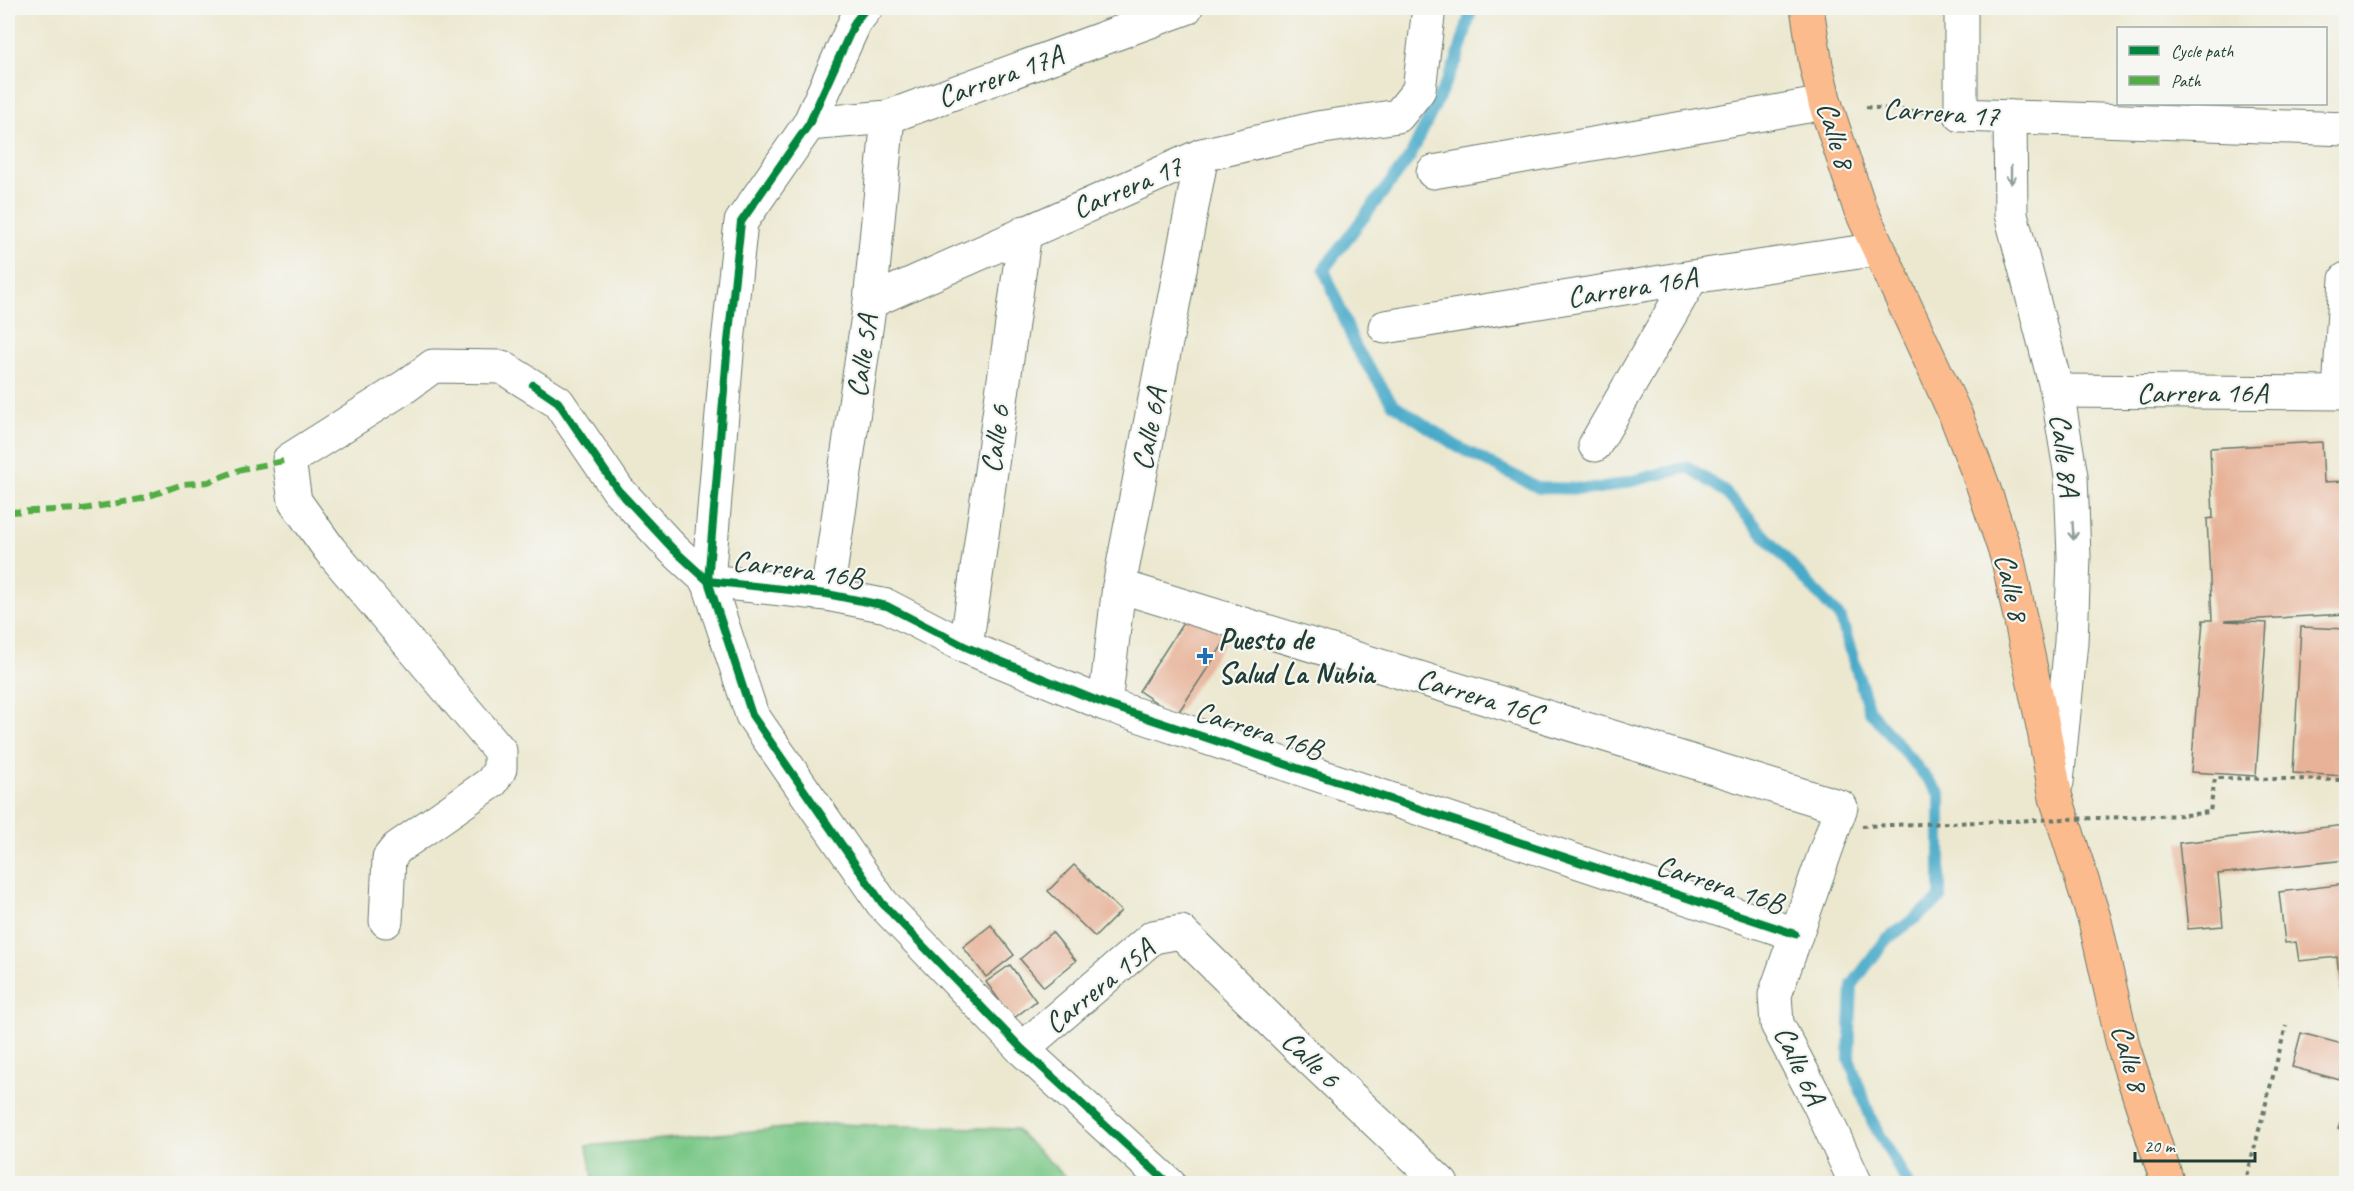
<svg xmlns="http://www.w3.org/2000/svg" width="2354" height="1191" font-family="Caveat,sans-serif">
  <rect width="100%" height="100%" fill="#f6f6f2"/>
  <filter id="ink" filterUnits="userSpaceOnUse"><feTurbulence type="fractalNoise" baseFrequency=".0167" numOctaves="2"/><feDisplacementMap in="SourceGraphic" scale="12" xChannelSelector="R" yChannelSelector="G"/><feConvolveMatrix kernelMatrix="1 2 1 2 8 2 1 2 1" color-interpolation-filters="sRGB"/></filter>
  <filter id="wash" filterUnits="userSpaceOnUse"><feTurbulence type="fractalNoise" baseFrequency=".008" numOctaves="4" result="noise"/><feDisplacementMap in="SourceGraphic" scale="24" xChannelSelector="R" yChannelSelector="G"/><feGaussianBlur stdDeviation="1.35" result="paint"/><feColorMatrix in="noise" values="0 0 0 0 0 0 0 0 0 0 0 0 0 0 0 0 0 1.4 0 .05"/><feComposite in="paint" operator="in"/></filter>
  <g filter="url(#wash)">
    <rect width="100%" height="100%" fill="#ece8d0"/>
    <path fill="#79c786" stroke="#4c825d" stroke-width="1.5" d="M 830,1124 L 1015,1129 L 1072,1183 L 594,1183 L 587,1146 Z"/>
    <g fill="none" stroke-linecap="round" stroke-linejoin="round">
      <path stroke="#4aaac9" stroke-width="12" d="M 1472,8 L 1457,60 L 1410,157 L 1324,269 L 1356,348 L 1392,403 L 1458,447 L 1539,488 L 1600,489 L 1688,467 L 1724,491 L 1841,619 L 1869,710 L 1940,794 L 1940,899 L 1885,941 L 1852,985 L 1849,1059 L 1872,1121 L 1908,1184"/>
    </g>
    <g id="blocks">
      <g fill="#e7b298">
        <path d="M 2322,442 L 2324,482 L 2346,481 L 2346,614 L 2224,621 L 2267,623 L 2256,776 L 2191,772 L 2203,620 L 2212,620 L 2207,519 L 2213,518 L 2210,448 Z"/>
        <path d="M 1192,609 L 1230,634 L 1176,716 L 1139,691 Z"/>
        <path d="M 2301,627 L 2346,629 L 2346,776 L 2293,773 Z"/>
        <path d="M 2346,825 L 2346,860 L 2218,874 L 2223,926 L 2188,929 L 2179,843 Z"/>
        <path d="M 1074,865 L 1121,911 L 1095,937 L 1048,891 Z"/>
        <path d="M 2346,884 L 2346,992 L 2341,992 L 2337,957 L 2299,961 L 2296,942 L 2285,943 L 2279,892 Z"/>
        <path d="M 991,925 L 1014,955 L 986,977 L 963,947 Z"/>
        <path d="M 1052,932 L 1076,961 L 1044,987 L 1020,959 Z"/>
        <path d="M 1010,965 L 1036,1001 L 1013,1019 L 986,982 Z"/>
        <path d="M 2301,1033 L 2346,1045 L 2346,1058 L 2340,1080 L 2292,1067 Z"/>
        <path d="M 2346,1106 L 2346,1131 L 2338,1128 Z"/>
      </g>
    </g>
  </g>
  <g filter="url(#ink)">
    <use href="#blocks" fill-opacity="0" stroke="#67796b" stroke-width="1.5"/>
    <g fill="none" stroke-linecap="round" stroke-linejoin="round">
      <g stroke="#67796b" stroke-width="35">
        <g id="minor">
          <path d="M 866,8 L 855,22 L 809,124 L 741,222 L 728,342 L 708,581 L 752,715 L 882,903 L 1022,1049 L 1169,1184"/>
          <path d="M 1961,8 L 1961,115 L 2346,129"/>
          <path d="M 2010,117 L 2011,214 L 2057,391 L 2071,476 L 2074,557 L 2071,642 L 2057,782"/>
          <path d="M 809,124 L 888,117 L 1186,8"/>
          <path d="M 1433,172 L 1825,103"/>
          <path d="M 870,302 L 1202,155 L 1317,128 L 1398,116 L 1419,90 L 1429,8"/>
          <path d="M 1385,327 L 1692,277 L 1879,249"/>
          <path d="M 2057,391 L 2346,393"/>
          <path d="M 2339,392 L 2346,279"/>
          <path d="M 1595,445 L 1692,277"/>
          <path d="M 1119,586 L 1841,807 L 1775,995 L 1777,1024 L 1819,1104 L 1856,1184"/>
          <path d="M 827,594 L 870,302 L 888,117"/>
          <path d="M 966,647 L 1025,232"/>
          <path d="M 1105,704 L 1119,586 L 1202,155"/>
          <path d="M 386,921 L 389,858 L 397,848 L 492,782 L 500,769 L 500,751 L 330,550 L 295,501 L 289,460 L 406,386 L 433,366 L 502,367 L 558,402 L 618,490 L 673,549 L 708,581 L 827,594 L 887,606 L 966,647 L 1105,704 L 1795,934"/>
          <path d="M 1022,1049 L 1153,937 L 1181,932 L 1300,1049 L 1442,1184"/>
        </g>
      </g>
      <g stroke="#67796b" stroke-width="35">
        <path id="major" d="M 1807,8 L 1816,65 L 1825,103 L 1859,206 L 1956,416 L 1982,483 L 2008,560 L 2045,736 L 2056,798 L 2095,921 L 2124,1049 L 2168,1184"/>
      </g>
      <g stroke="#67796b" stroke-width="4" stroke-dasharray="4.5 4.5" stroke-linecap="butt">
        <path d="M 1866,107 L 1924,112"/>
        <path d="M 2185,815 L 2210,812 L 2215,778 L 2346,780"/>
        <path d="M 2245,1184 L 2286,1026"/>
      </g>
      <use href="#minor" stroke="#fff" stroke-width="33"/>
      <use href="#major" stroke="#fbbb8d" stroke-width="33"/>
      <path stroke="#67796b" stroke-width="4" stroke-dasharray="4.5 4.5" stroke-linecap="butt" d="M 1862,826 L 2185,815"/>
      <path stroke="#52ad45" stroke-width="6" stroke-dasharray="12 6" stroke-linecap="butt" d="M 8,512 L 83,509 L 141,499 L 183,484 L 208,482 L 242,469 L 289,460"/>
      <g stroke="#f6f6f2" stroke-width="11">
        <g id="cycleway">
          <path d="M 866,8 L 855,22 L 809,124 L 741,222 L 728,342 L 708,581 L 752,715 L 882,903 L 1022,1049 L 1169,1184"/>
          <path d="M 533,385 L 558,402 L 618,490 L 673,549 L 708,581 L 827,594 L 887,606 L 966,647 L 1105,704 L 1795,934"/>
        </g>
      </g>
      <use href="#cycleway" stroke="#00873e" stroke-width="8"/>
    </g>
    <defs><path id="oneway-shaft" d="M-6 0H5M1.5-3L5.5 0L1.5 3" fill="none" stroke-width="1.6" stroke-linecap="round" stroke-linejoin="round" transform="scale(1.5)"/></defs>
    <g stroke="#8f9e9a">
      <use href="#oneway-shaft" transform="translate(2011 175) rotate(90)"/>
      <use href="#oneway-shaft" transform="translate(2073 531) rotate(87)"/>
    </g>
  </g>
  <path fill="#1f6fb2" stroke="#f6f6f2" stroke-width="2" d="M1202 647h6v6h6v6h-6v6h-6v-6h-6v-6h6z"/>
  <g text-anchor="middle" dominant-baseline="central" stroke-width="4.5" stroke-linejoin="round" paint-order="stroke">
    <g font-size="30" fill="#1f3d34" stroke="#f6f6f2">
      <text transform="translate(1000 76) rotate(-20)">Carrera 17A</text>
      <text transform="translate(1941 112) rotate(4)">Carrera 17</text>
      <text transform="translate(1836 135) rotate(73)">Calle 8</text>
      <text transform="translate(1127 187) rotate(-23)">Carrera 17</text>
      <text transform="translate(1632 287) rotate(-9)">Carrera 16A</text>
      <text transform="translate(862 356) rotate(-82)">Calle 5A</text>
      <text x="2202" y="392">Carrera 16A</text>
      <text transform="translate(1149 429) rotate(-79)">Calle 6A</text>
      <text transform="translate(995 439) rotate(-82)">Calle 6</text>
      <text transform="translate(2065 455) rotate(83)">Calle 8A</text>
      <text transform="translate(798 569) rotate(8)">Carrera 16B</text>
      <text transform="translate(2012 587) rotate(77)">Calle 8</text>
      <text transform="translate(1480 696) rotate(17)">Carrera 16C</text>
      <text transform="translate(1259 730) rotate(18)">Carrera 16B</text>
      <text transform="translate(1720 884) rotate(18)">Carrera 16B</text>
      <text transform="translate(1099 986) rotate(-39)">Carrera 15A</text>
      <text transform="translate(2130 1058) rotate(74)">Calle 8</text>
      <text transform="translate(1311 1059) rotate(44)">Calle 6</text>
      <text transform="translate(1800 1065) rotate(65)">Calle 6A</text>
    </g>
    <g font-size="30" font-weight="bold" fill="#1f3d34" stroke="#f6f6f2" text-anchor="start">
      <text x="1218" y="639">Puesto de<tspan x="1218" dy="34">Salud La Nubia</tspan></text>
    </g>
  </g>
  <rect width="2354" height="1191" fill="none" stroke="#f6f6f2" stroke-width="30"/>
  <rect x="2117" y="27" width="210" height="78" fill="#f6f6f2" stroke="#a0aca6" stroke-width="1.5"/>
  <rect x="2129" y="46" width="30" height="9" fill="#00873e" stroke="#a0aca6" stroke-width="1.5"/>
  <text x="2171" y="57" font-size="18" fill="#1f3d34">Cycle path</text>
  <rect x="2129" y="76" width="30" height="9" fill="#52ad45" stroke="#a0aca6" stroke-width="1.5"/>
  <text x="2171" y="87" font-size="18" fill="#1f3d34">Path</text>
  <path d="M2135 1152v9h120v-9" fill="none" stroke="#1f3d34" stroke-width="3"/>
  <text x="2144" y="1152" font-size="18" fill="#1f3d34" stroke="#f6f6f2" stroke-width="4.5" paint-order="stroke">20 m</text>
</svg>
